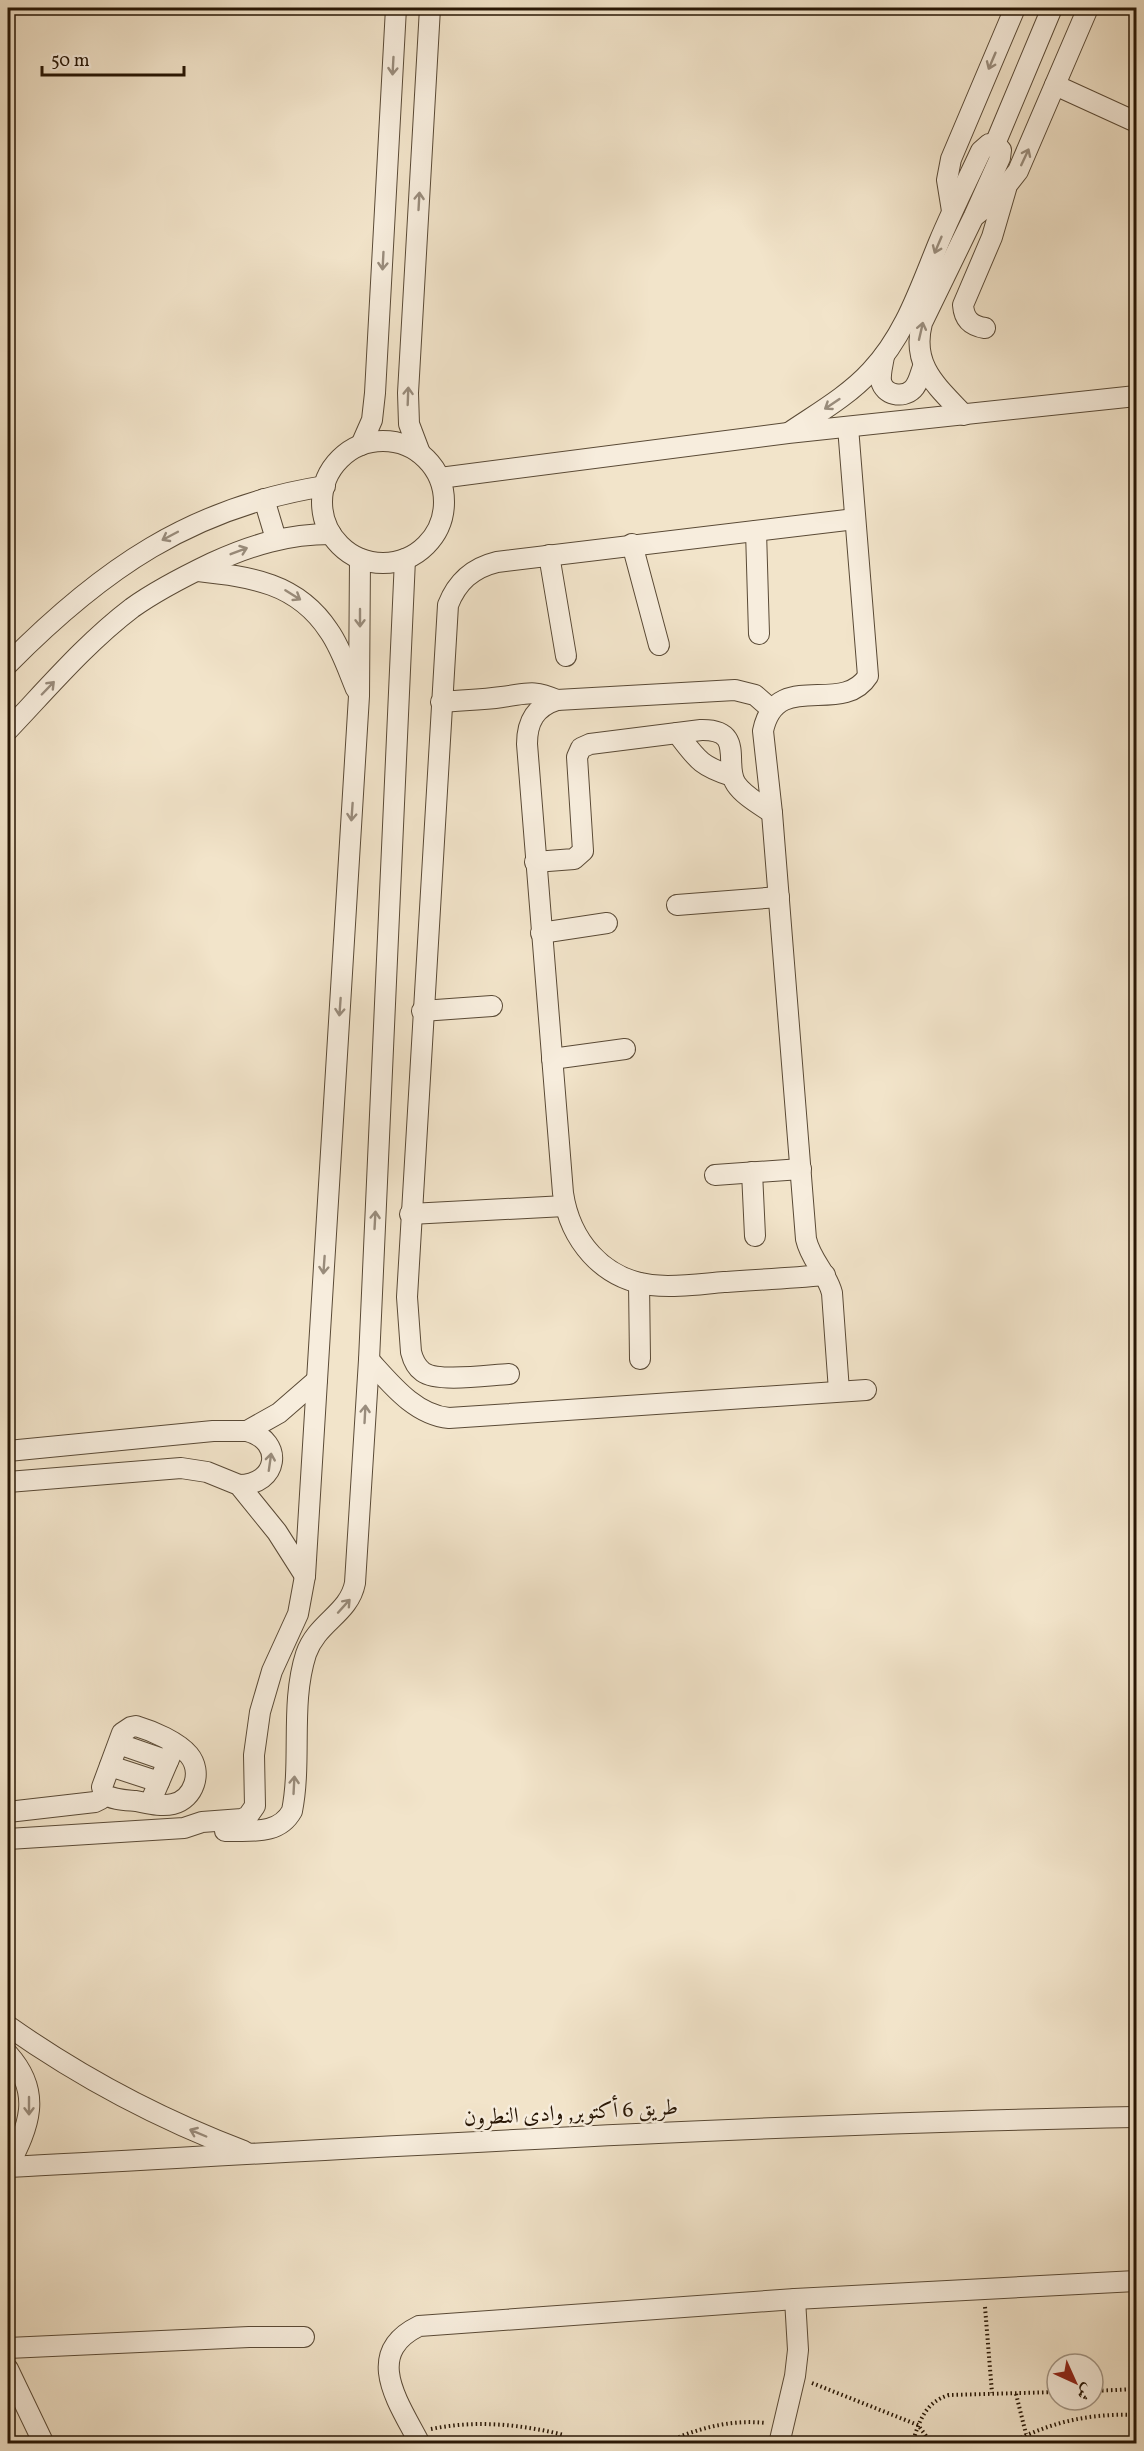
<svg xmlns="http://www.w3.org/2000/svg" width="1144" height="2451" font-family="Vollkorn,Amiri,serif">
  <rect width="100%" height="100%" fill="#f2e4ca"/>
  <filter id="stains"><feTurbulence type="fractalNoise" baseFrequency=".00333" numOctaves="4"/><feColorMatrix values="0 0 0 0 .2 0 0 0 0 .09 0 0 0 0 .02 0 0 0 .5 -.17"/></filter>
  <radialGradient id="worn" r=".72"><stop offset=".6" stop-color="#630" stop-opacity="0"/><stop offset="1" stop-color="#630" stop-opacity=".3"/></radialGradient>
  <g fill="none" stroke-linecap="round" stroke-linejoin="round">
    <g stroke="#5a4a36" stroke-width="22">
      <g id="minor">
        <path d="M 1055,85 L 1136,122"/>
        <path d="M 995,144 L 1052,8"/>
        <path d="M 952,211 L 947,180 L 951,159 L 1015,8"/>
        <path d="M 976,215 L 997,198 L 1018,171 L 1088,8"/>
        <path d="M 985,328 C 971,326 964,319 963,305 L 992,237 L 1006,189"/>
        <path d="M 884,356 C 883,364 880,373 881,381 C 884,395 903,399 913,389 C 919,383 920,374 923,367"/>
        <path d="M 964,415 C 937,386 911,366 922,323 L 974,216 L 1000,158 L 1001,150 L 995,144"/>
        <path d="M 790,432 C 818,413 848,396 871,371 C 905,335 920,288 939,242 C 952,211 967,181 981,151 L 989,144 L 995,144"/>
        <circle cx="383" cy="502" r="61"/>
        <path d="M 361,445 L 372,420 L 375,393 L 396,8"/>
        <path d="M 420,453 L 409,424 L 408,393 L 430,8"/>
        <path d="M 440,478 L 788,433 L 1136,396"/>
        <path d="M 264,499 L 276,539"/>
        <path d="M 756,531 L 759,634"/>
        <path d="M 632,544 L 659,645"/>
        <path d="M 549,555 L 566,656"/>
        <path d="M 197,571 C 250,577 297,582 329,631 C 341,648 348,670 356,689"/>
        <path d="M 8,664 C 101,570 191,507 325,486"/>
        <path d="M 441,702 C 462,700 482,700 502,697 C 527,694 532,689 557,700"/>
        <path d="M 771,709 L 755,695 L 735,690 L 557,700 C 535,707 527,722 527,744 L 563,1193 C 570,1240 602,1279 651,1285 C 674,1288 700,1284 724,1282 C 757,1280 791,1278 825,1275"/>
        <path d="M 8,730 C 48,688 86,643 132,608 C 157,590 185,576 212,563 C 251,545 288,534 331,534"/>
        <path d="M 677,733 C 697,759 700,766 732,776"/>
        <path d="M 535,862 L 574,859 L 583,851 L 577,757 L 581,748 L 590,744 L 701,730 C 746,729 723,765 736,784 C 744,796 761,805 772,813"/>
        <path d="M 677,905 L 779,897"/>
        <path d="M 541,933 L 607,923"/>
        <path d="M 422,1011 L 492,1006"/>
        <path d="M 552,1059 L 625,1049"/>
        <path d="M 752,1172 L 755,1236"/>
        <path d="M 715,1175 L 801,1169"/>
        <path d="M 410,1214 L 565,1206"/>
        <path d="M 639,1283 L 640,1359"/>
        <path d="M 369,1360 C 391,1384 415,1415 449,1418 L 866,1390"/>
        <path d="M 509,1374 C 489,1375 438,1383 423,1372 C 416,1367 413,1360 411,1352 L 407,1297 L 448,605 C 457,582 472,568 497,562 L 855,519"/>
        <path d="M 839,1391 L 832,1293 C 827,1273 811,1261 806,1239 L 772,813 L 763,731 C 776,668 842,717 868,676 L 848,427"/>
        <path d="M 8,1451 L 213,1431 L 247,1431 L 279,1413 L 317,1380"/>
        <path d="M 8,1482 L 181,1468 L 207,1472 L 239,1485 L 277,1532 L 305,1576"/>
        <path d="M 239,1485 C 278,1485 285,1441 247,1431"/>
        <path d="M 136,1726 C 153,1731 178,1742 189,1755 C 203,1772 194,1799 173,1804 C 161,1807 147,1803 136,1801 C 125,1800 113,1800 104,1794 L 102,1787 L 122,1733 L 131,1727 Z"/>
        <path d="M 119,1744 L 168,1761"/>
        <path d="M 110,1766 L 159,1782"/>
        <path d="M 150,1803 L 175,1745"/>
        <path d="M 8,1812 L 95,1802 L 101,1799 L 104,1794"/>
        <path d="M 225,1831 C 250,1830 278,1836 292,1811 C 302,1760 290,1704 306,1654 C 317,1622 349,1614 355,1583 L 369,1360 L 405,559"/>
        <path d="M 8,1839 L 184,1828 L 202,1822 L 242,1819 L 248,1816 L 255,1806 L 254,1755 L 260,1712 L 272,1671 L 298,1614 L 305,1576 L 359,696 L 360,559"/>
        <path d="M 8,2026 C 82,2078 159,2119 244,2151"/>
        <path d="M 8,2054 C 43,2093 29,2126 8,2167"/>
        <path d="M 8,2167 C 383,2147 760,2124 1136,2117"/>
        <path d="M 8,2348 L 249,2337 L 304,2337"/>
        <path d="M 8,2369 L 44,2444"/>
        <path d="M 420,2444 C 399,2403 362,2354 419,2326 L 795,2299 L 1136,2281"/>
        <path d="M 779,2444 L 795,2376 L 798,2350 L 795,2299"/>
      </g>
    </g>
    <g stroke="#271605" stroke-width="4" stroke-dasharray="1.5 3" stroke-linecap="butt">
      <path d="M 985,2307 L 992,2393"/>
      <path d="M 812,2383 L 918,2425 L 932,2444"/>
      <path d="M 1093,2391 L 1136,2389"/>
      <path d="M 1016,2394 L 1026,2434"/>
      <path d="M 431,2429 C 475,2420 520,2424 564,2435"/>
      <path d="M 662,2444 C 696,2429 729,2419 766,2423"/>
      <path d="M 912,2444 C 919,2422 925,2402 949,2395 L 1057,2392"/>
      <path d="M 1009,2444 C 1049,2422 1091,2413 1136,2415"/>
    </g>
    <use href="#minor" stroke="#f7eddd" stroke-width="20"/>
  </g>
  <defs><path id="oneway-shaft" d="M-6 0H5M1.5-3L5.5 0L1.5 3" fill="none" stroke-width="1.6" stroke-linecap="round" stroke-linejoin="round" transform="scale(1.5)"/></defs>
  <g stroke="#998c7c">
    <use href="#oneway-shaft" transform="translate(992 61) rotate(113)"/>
    <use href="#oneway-shaft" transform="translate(393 66) rotate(93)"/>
    <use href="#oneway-shaft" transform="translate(1025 157) rotate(-65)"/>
    <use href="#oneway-shaft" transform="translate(419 201) rotate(-87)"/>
    <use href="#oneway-shaft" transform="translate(938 245) rotate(113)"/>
    <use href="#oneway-shaft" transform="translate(383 261) rotate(93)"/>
    <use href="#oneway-shaft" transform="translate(921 331) rotate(-77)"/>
    <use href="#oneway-shaft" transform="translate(408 396) rotate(-88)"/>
    <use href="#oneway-shaft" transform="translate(832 404) rotate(146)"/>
    <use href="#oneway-shaft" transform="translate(170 536) rotate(152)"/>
    <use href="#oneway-shaft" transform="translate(239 551) rotate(-21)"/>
    <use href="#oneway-shaft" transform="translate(293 595) rotate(32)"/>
    <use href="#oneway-shaft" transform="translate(360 618) rotate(90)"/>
    <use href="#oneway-shaft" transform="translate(48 688) rotate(-46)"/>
    <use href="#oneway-shaft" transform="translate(352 812) rotate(94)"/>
    <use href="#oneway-shaft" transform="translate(340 1007) rotate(94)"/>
    <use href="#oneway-shaft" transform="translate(375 1220) rotate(-87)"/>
    <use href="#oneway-shaft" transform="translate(324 1265) rotate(94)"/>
    <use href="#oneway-shaft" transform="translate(365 1414) rotate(-87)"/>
    <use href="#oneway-shaft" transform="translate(270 1462) rotate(-82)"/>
    <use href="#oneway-shaft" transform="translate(344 1606) rotate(-48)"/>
    <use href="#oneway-shaft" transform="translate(294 1785) rotate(-87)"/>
    <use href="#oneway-shaft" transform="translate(29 2106) rotate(90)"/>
    <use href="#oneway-shaft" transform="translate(198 2133) rotate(-157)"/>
  </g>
  <g text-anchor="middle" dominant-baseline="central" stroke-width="5" stroke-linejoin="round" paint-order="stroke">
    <g font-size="22" fill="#271605" stroke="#f7eddd">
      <text transform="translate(571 2114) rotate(-3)">طريق 6 أكتوبر, وادى النطرون</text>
    </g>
  </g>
  <rect width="1144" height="2451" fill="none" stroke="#f2e4ca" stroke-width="30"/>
  <rect x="9" y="9" width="1126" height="2433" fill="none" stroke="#271605" stroke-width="3"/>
  <rect x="15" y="15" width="1114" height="2421" fill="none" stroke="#271605" stroke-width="1.5"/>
  <g transform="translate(1075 2382) rotate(135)"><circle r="28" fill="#f7eddd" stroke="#a49787" stroke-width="1.5"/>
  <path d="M0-4.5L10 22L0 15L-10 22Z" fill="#8f2418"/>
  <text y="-9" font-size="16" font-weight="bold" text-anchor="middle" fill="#271605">ش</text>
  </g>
  <path d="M42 66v9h142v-9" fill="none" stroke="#271605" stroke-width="3"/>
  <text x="51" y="66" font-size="18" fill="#271605" stroke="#f7eddd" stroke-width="4.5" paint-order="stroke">50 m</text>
  <rect width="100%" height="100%" filter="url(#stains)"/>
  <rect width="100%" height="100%" fill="url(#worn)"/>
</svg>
